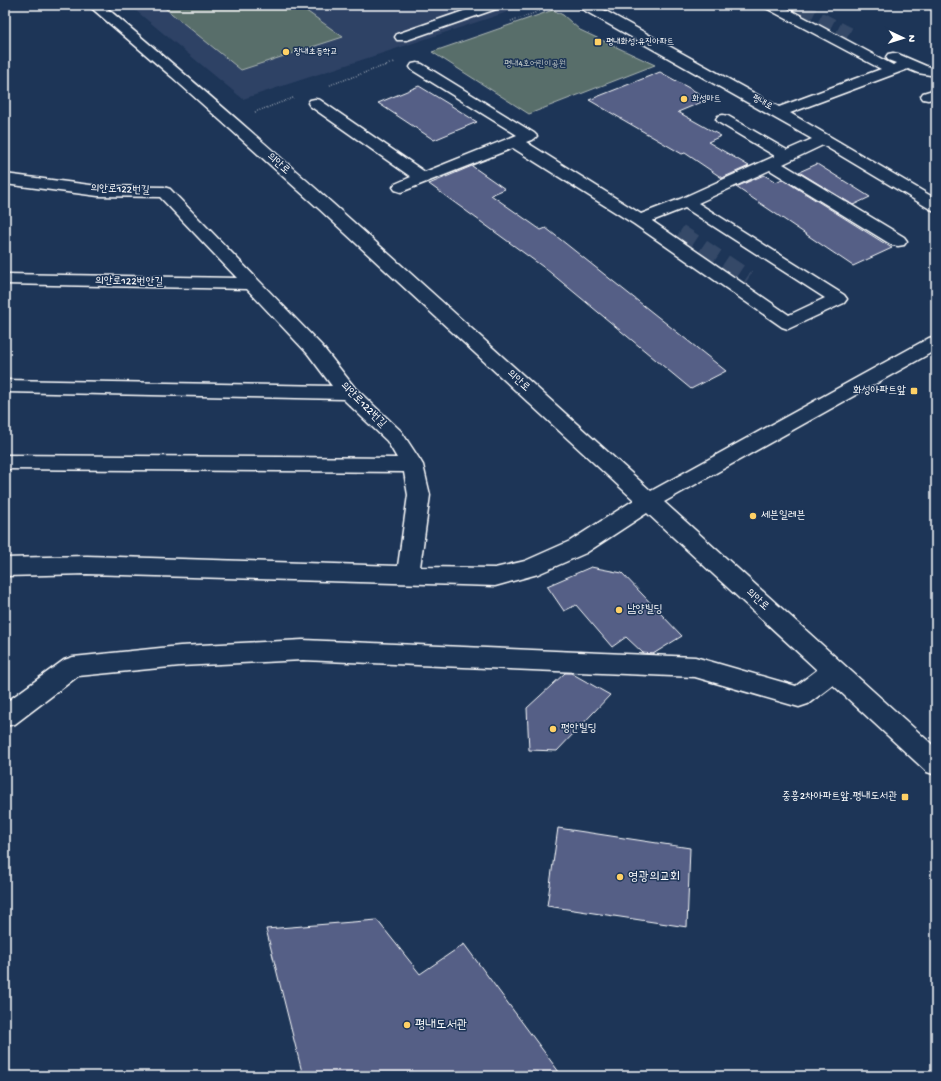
<svg xmlns="http://www.w3.org/2000/svg" width="941" height="1081" font-family="'Gochi Hand','Poor Story',sans-serif">
  <rect width="100%" height="100%" fill="#1d3557"/>
  <filter id="ink" filterUnits="userSpaceOnUse"><feTurbulence type="fractalNoise" baseFrequency=".025" numOctaves="2"/><feDisplacementMap in="SourceGraphic" scale="8" xChannelSelector="R" yChannelSelector="G"/><feConvolveMatrix kernelMatrix="1 2 1 2 8 2 1 2 1" color-interpolation-filters="sRGB"/></filter>
  <g filter="url(#ink)">
    <path fill="#2e4265" d="M 129,5 L 529,5 L 243,99 Z"/>
    <g fill="#586e6a" stroke="#acb6b4">
      <path d="M 161,5 L 298,5 L 343,37 L 241,70 Z"/>
      <path d="M 553,10 L 563,15 L 580,30 L 655,65 L 529,114 L 432,52 Z"/>
    </g>
    <g fill="#545f86" stroke="#fff">
      <path d="M 660,72 L 709,99 L 678,112 L 721,136 L 708,142 L 749,166 L 722,178 L 685,153 L 682,154 L 589,100 Z"/>
      <path d="M 419,86 L 447,103 L 477,122 L 434,140 L 378,103 Z"/>
      <path d="M 817,164 L 870,197 L 853,205 L 799,172 Z"/>
      <path d="M 472,166 L 505,189 L 491,195 L 541,230 L 546,228 L 726,371 L 691,389 L 546,269 L 429,184 Z"/>
      <path d="M 764,175 L 776,182 L 782,179 L 892,248 L 853,266 L 736,187 Z"/>
      <path d="M 591,567 L 622,573 L 682,636 L 653,654 L 643,653 L 626,637 L 612,647 L 576,605 L 564,611 L 547,586 Z"/>
      <path d="M 565,673 L 571,673 L 610,695 L 557,751 L 529,750 L 527,708 Z"/>
      <path d="M 558,828 L 690,848 L 687,927 L 547,906 Z"/>
      <path d="M 377,920 L 420,974 L 464,944 L 562,1076 L 303,1076 L 266,929 Z"/>
    </g>
    <g fill="none" stroke-linecap="round" stroke-linejoin="round">
      <path stroke="#344968" stroke-width="14" stroke-dasharray="14 7" stroke-linecap="butt" d="M 801,9 L 849,34"/>
      <path stroke="#344968" stroke-width="18" stroke-dasharray="18 9" stroke-linecap="butt" d="M 679,233 L 748,279"/>
      <g stroke="#fff" stroke-width="3">
        <g id="minor">
          <path d="M 88,5 L 103,5 C 290,161 469,327 651,491 L 929,338 L 936,336 L 936,350 L 664,502 L 936,748 L 936,775 L 927,772 L 833,685 L 808,704 L 799,707 L 695,677 L 303,660 L 180,666 L 78,676 L 15,724 L 5,726 L 5,703 L 64,660 L 73,657 L 180,646 L 303,640 L 695,657 L 796,686 L 817,670 L 647,513 L 586,553 L 538,574 L 495,586 L 87,574 L 5,576 L 5,558 L 87,556 L 398,566 L 408,495 L 404,472 L 5,469 L 5,455 L 397,458 L 387,441 L 343,399 L 5,392 L 5,380 L 332,386 L 308,354 L 247,289 L 5,284 L 5,274 L 237,278 L 160,197 L 98,196 L 5,184 L 5,174 L 98,186 L 164,187 L 170,189 L 322,346 L 355,388 L 401,431 L 420,460 L 423,465 L 430,495 L 420,567 L 495,568 L 525,561 L 570,541 L 634,500 L 318,208 L 172,77 Z"/>
          <path d="M 481,5 L 501,5 L 499,8 L 407,40 L 397,40 L 395,37 L 397,34 Z"/>
          <path d="M 578,5 L 595,5 L 779,107 L 881,69 L 766,8 L 764,5 L 781,5 L 893,65 L 896,63 L 888,60 L 886,57 L 888,54 L 893,53 L 898,54 L 926,66 L 936,68 L 936,76 L 918,73 L 908,69 L 790,113 L 936,199 L 936,211 L 930,209 L 823,145 L 783,164 L 904,237 L 907,241 L 904,245 L 898,246 L 892,245 L 770,170 L 698,203 L 844,295 L 847,299 L 844,303 L 788,329 L 782,327 L 634,224 L 513,148 L 401,192 L 395,190 L 393,187 L 395,184 L 411,177 L 310,106 L 308,103 L 310,100 L 315,99 L 320,100 L 425,172 L 517,135 L 412,70 L 410,67 L 412,64 L 417,63 L 422,64 L 534,133 L 537,136 L 534,139 L 526,142 L 641,214 L 680,199 L 775,156 L 718,122 L 716,119 L 718,116 L 723,115 L 728,116 L 787,150 L 812,139 L 580,8 ZM 685,208 L 825,298 L 789,315 L 652,221 Z"/>
          <path d="M 936,89 L 936,98 L 928,100 L 923,99 L 921,96 L 923,93 Z"/>
        </g>
      </g>
      <g stroke="#fff" stroke-width="1.5" stroke-dasharray="0.5 2" stroke-linecap="butt">
        <path d="M 511,21 L 558,5"/>
        <path d="M 330,85 L 395,62"/>
        <path d="M 255,112 L 293,98"/>
      </g>
      <use href="#minor" fill="#1d3557" fill-rule="evenodd"/>
    </g>
  </g>
  <g fill="#ffd166" stroke="#1d3557" stroke-width="1.5">
    <rect x="594" y="38" width="8" height="8" rx="2"/>
    <circle cx="286" cy="52" r="4"/>
    <circle cx="684" cy="99" r="4"/>
    <rect x="910" y="387" width="8" height="8" rx="2"/>
    <circle cx="753" cy="516" r="4"/>
    <circle cx="619" cy="610" r="4"/>
    <circle cx="553" cy="729" r="4"/>
    <rect x="901" y="793" width="8" height="8" rx="2"/>
    <circle cx="620" cy="877" r="4"/>
    <circle cx="407" cy="1025" r="4"/>
  </g>
  <g text-anchor="middle" dominant-baseline="central" stroke-width="3" stroke-linejoin="round" paint-order="stroke">
    <g font-size="9" fill="#fff" stroke="#1d3557" text-anchor="start">
      <text x="606" y="42">평내화성.유진아파트</text>
      <text x="294" y="52">장내초등학교</text>
      <text x="692" y="99">화성마트</text>
    </g>
    <g font-size="9" fill="#bcc5c3" stroke="#1d3557">
      <text x="535" y="64">평내4호어린이공원</text>
    </g>
    <g font-size="9" fill="#fff" stroke="#1d3557">
      <text transform="translate(762 103) rotate(29)">평내로</text>
    </g>
    <g font-size="11" fill="#fff" stroke="#1d3557">
      <text transform="translate(278 164) rotate(41)">의안로</text>
      <text transform="translate(120 190) rotate(2)">의안로122번길</text>
      <text transform="translate(129 282) rotate(1)">의안로122번안길</text>
      <text transform="translate(518 381) rotate(42)">의안로</text>
      <text transform="translate(363 405) rotate(45)">의안로122번길</text>
      <text transform="translate(757 600) rotate(42)">의안로</text>
    </g>
    <g font-size="11" fill="#fff" stroke="#1d3557" text-anchor="start">
      <text x="906" y="391" text-anchor="end">화성아파트앞</text>
      <text x="761" y="516">세븐일레븐</text>
      <text x="627" y="610">남양빌딩</text>
      <text x="561" y="729">평안빌딩</text>
      <text x="897" y="797" text-anchor="end">중흥2차아파트앞.평내도서관</text>
    </g>
    <g font-size="13" fill="#fff" stroke="#1d3557" text-anchor="start">
      <text x="628" y="877">영광의교회</text>
      <text x="415" y="1025">평내도서관</text>
    </g>
  </g>
  <rect width="941" height="1081" fill="none" stroke="#1d3557" stroke-width="20"/>
  <rect x="10" y="10" width="921" height="1061" fill="none" stroke="#fff" stroke-width="1.5" filter="url(#ink)"/>
  <g transform="translate(903 38) rotate(94)" stroke="#1d3557" stroke-width="3" paint-order="stroke">
  <path d="M0-3L7 15L0 10L-7 15Z" fill="#ffffff"/>
  <text y="-6" font-size="11" font-weight="bold" text-anchor="middle" fill="#ffffff">N</text>
  </g>
</svg>
